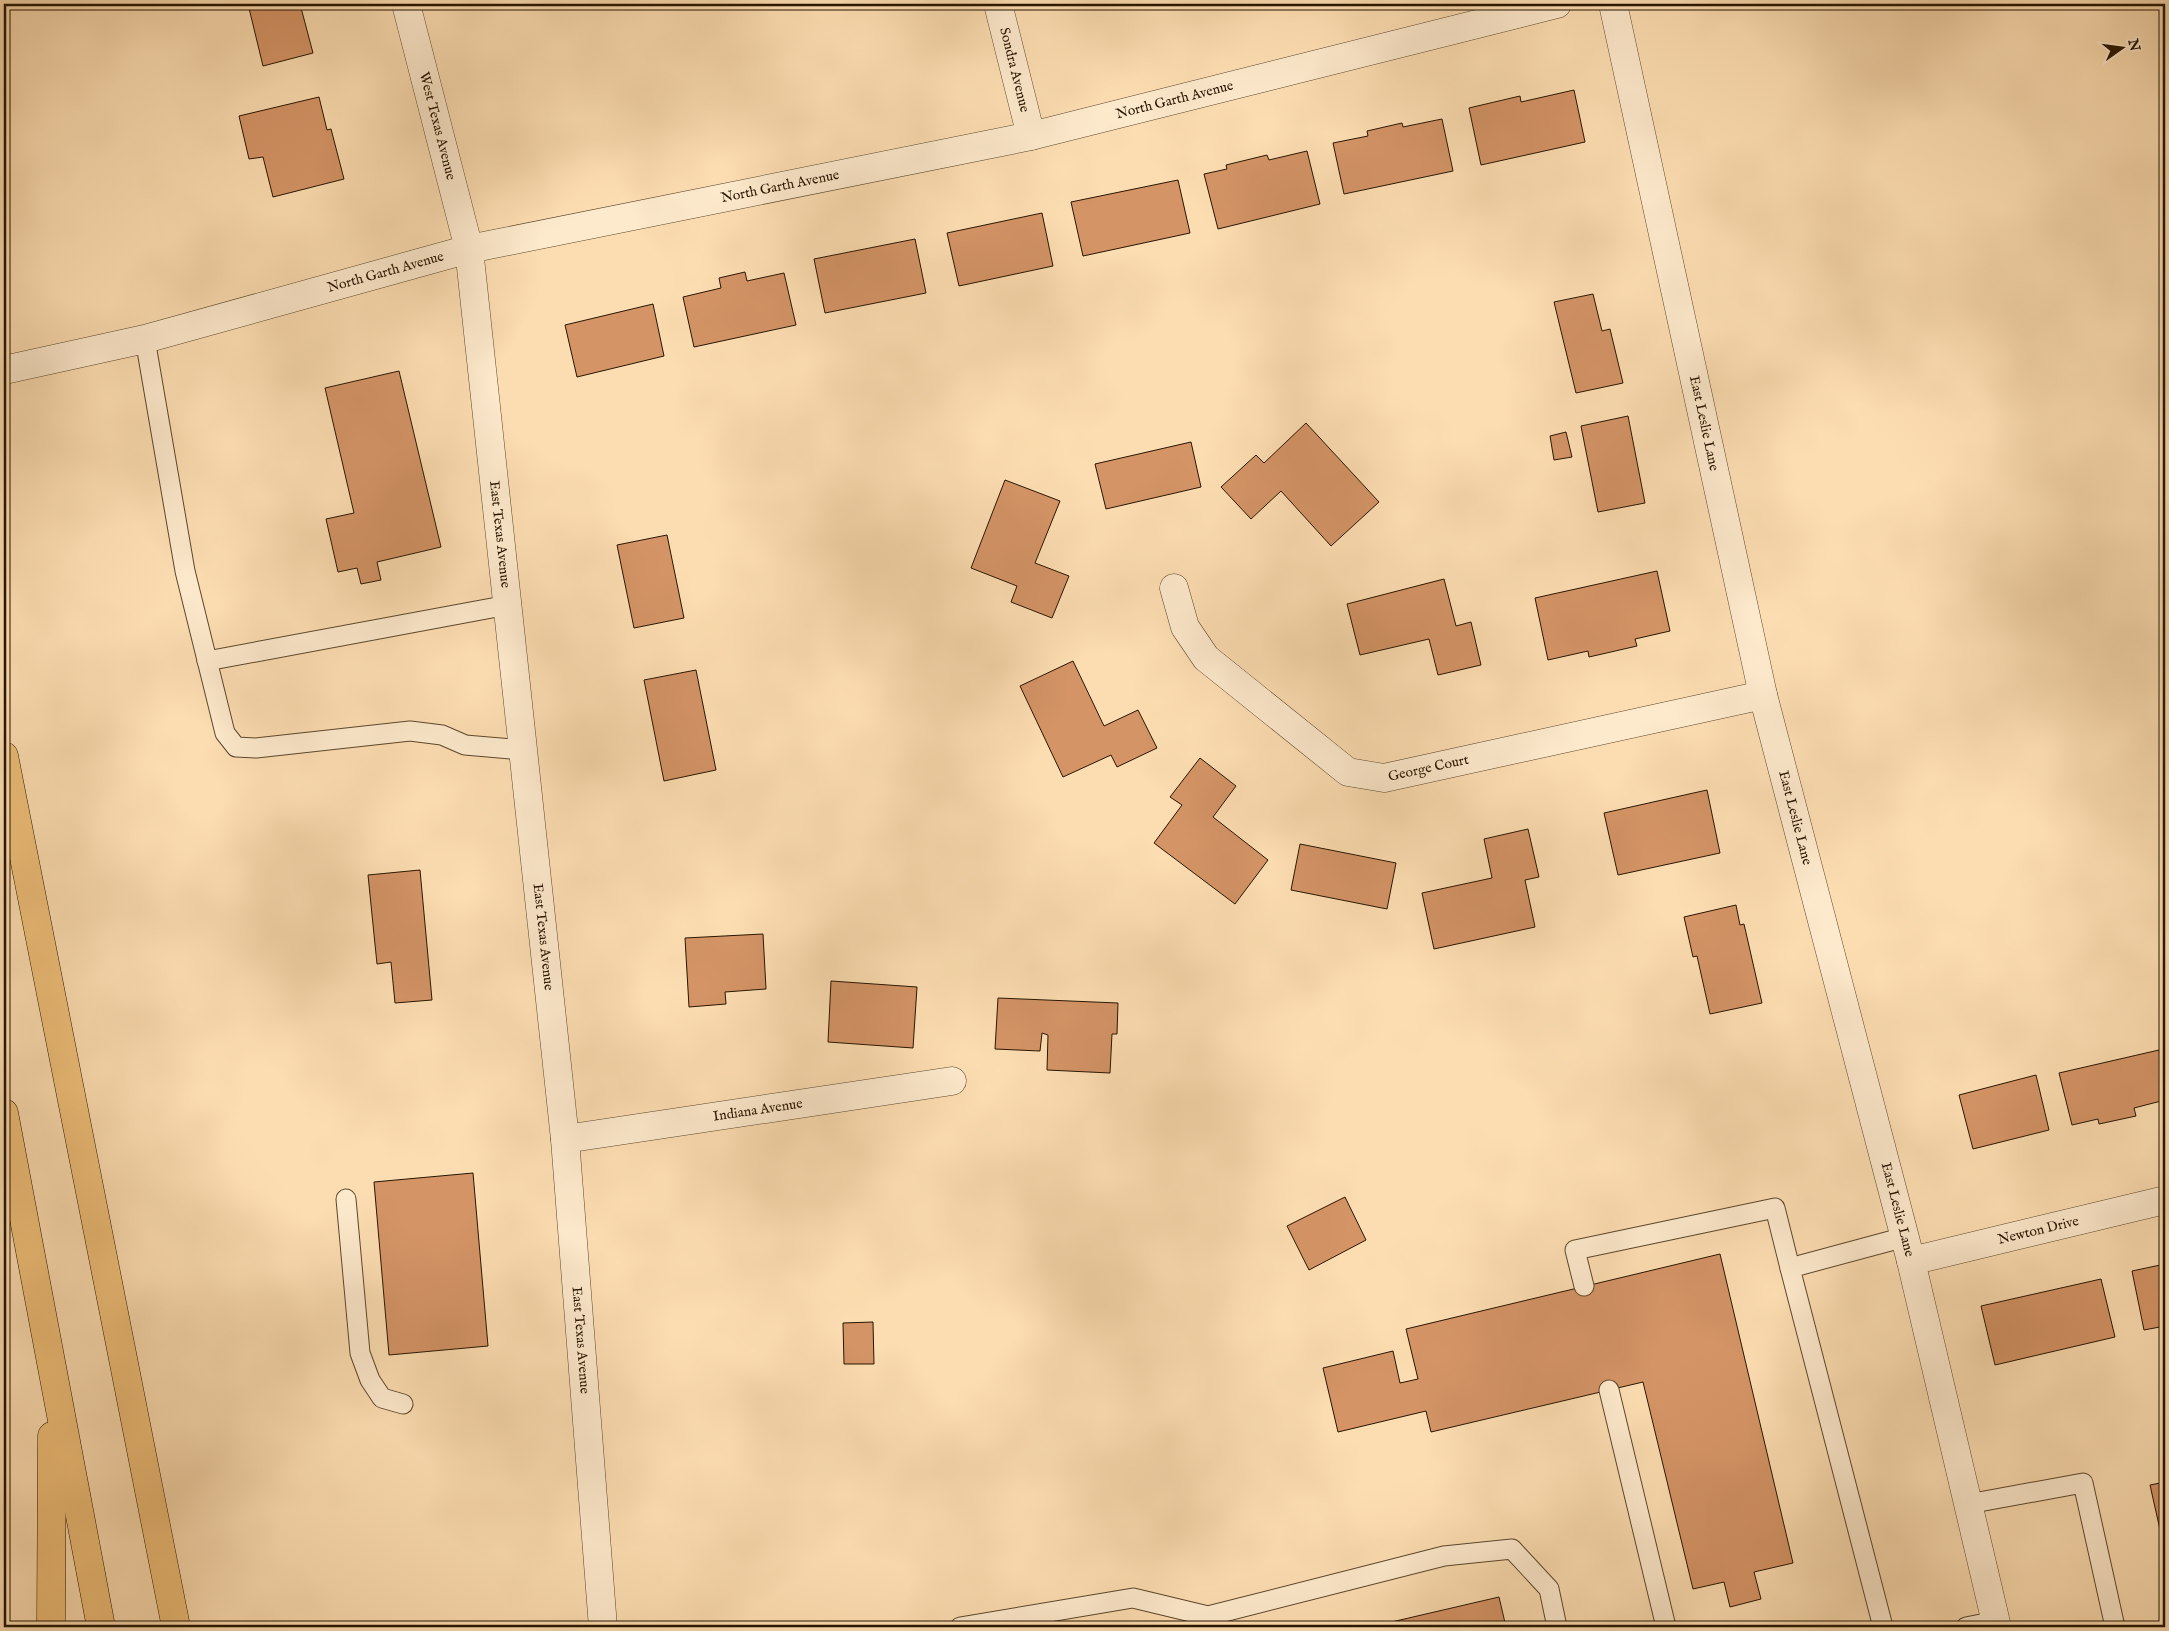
<svg xmlns="http://www.w3.org/2000/svg" width="2169" height="1631" font-family="'IM FELL English',serif">
  <rect width="100%" height="100%" fill="#fcddb1"/>
  <filter id="stains"><feTurbulence type="fractalNoise" baseFrequency=".004" numOctaves="4"/><feColorMatrix values="0 0 0 0 .2 0 0 0 0 .09 0 0 0 0 .02 0 0 0 .5 -.17"/></filter>
  <radialGradient id="worn" r=".72"><stop offset=".6" stop-color="#630" stop-opacity="0"/><stop offset="1" stop-color="#630" stop-opacity=".3"/></radialGradient>
  <g fill="#d49466" stroke="#271500">
    <path d="M 248,4 L 300,4 L 313,53 L 263,66 Z"/>
    <path d="M 1574,90 L 1585,142 L 1481,165 L 1469,108 L 1520,96 L 1521,102 Z"/>
    <path d="M 319,97 L 327,130 L 331,129 L 344,179 L 273,197 L 263,157 L 249,159 L 239,116 Z"/>
    <path d="M 1442,119 L 1453,171 L 1344,194 L 1333,143 L 1368,136 L 1367,131 L 1402,123 L 1403,127 Z"/>
    <path d="M 1307,151 L 1320,204 L 1218,229 L 1204,174 L 1227,169 L 1226,165 L 1267,155 L 1269,160 Z"/>
    <path d="M 1178,180 L 1190,233 L 1083,256 L 1071,202 Z"/>
    <path d="M 1042,213 L 1053,266 L 959,286 L 947,233 Z"/>
    <path d="M 915,239 L 926,293 L 825,313 L 814,259 Z"/>
    <path d="M 745,272 L 747,281 L 784,273 L 796,325 L 694,347 L 683,297 L 721,288 L 719,278 Z"/>
    <path d="M 1593,294 L 1602,331 L 1610,329 L 1623,383 L 1576,393 L 1554,302 Z"/>
    <path d="M 653,304 L 664,356 L 577,377 L 565,325 Z"/>
    <path d="M 399,371 L 441,547 L 377,562 L 381,580 L 361,584 L 357,568 L 338,572 L 326,519 L 354,513 L 325,388 Z"/>
    <path d="M 1628,416 L 1645,503 L 1598,512 L 1581,426 Z"/>
    <path d="M 1306,423 L 1379,502 L 1331,546 L 1281,491 L 1251,519 L 1221,487 L 1256,455 L 1264,463 Z"/>
    <path d="M 1566,432 L 1572,457 L 1554,460 L 1550,436 Z"/>
    <path d="M 1191,442 L 1201,487 L 1106,509 L 1095,464 Z"/>
    <path d="M 1005,480 L 1060,501 L 1035,563 L 1069,576 L 1052,618 L 1011,602 L 1017,586 L 971,568 Z"/>
    <path d="M 667,535 L 684,618 L 634,628 L 617,545 Z"/>
    <path d="M 1657,571 L 1670,631 L 1635,639 L 1637,646 L 1589,657 L 1588,651 L 1548,660 L 1535,598 Z"/>
    <path d="M 1444,579 L 1456,626 L 1471,622 L 1481,665 L 1438,675 L 1429,639 L 1360,655 L 1347,604 Z"/>
    <path d="M 1073,661 L 1104,726 L 1138,710 L 1157,748 L 1117,767 L 1111,755 L 1063,777 L 1020,686 Z"/>
    <path d="M 696,670 L 716,770 L 664,781 L 644,680 Z"/>
    <path d="M 1200,758 L 1236,786 L 1213,817 L 1268,860 L 1235,904 L 1154,843 L 1182,805 L 1170,797 Z"/>
    <path d="M 1707,790 L 1720,853 L 1618,875 L 1604,813 Z"/>
    <path d="M 1528,829 L 1539,877 L 1525,880 L 1535,927 L 1434,949 L 1422,893 L 1492,878 L 1484,839 Z"/>
    <path d="M 1300,844 L 1396,863 L 1387,909 L 1291,890 Z"/>
    <path d="M 420,870 L 432,1000 L 395,1003 L 391,962 L 377,964 L 368,875 Z"/>
    <path d="M 1736,905 L 1740,925 L 1744,924 L 1762,1003 L 1710,1014 L 1697,956 L 1693,957 L 1684,917 Z"/>
    <path d="M 763,934 L 766,989 L 725,992 L 726,1004 L 689,1007 L 685,938 Z"/>
    <path d="M 831,981 L 917,987 L 913,1048 L 828,1042 Z"/>
    <path d="M 998,998 L 1118,1003 L 1117,1034 L 1112,1034 L 1110,1073 L 1047,1070 L 1048,1035 L 1042,1033 L 1040,1051 L 995,1049 Z"/>
    <path d="M 2159,1050 L 2165,1076 L 2165,1100 L 2134,1108 L 2136,1116 L 2099,1124 L 2098,1119 L 2072,1125 L 2059,1073 Z"/>
    <path d="M 2036,1075 L 2049,1130 L 1973,1149 L 1959,1095 Z"/>
    <path d="M 473,1173 L 488,1346 L 389,1355 L 374,1182 Z"/>
    <path d="M 1345,1197 L 1366,1240 L 1309,1270 L 1287,1226 Z"/>
    <path d="M 1720,1254 L 1793,1563 L 1754,1572 L 1761,1599 L 1730,1607 L 1724,1582 L 1693,1589 L 1643,1382 L 1431,1432 L 1426,1411 L 1338,1432 L 1323,1368 L 1393,1351 L 1400,1383 L 1418,1379 L 1406,1329 Z"/>
    <path d="M 2165,1264 L 2165,1326 L 2144,1330 L 2132,1271 Z"/>
    <path d="M 2101,1279 L 2115,1337 L 1995,1365 L 1981,1306 Z"/>
    <path d="M 873,1322 L 874,1364 L 844,1364 L 843,1323 Z"/>
    <path d="M 2165,1482 L 2165,1552 L 2150,1485 Z"/>
    <path d="M 1499,1597 L 1506,1627 L 1370,1627 Z"/>
  </g>
  <g fill="none" stroke-linecap="round" stroke-linejoin="round">
    <g stroke="#5c472c" stroke-width="21">
      <g id="service">
        <path d="M 145,339 L 185,571 L 225,733 L 236,747 L 256,748 L 410,731 L 442,735 L 465,745 L 523,750"/>
        <path d="M 207,661 L 508,605"/>
        <path d="M 346,1199 L 360,1353 L 370,1380 L 382,1398 L 403,1404"/>
        <path d="M 1584,1286 L 1575,1250 L 1775,1208 L 1790,1268"/>
        <path d="M 1609,1390 L 1666,1627"/>
        <path d="M 1968,1504 L 2083,1483 L 2115,1627"/>
        <path d="M 960,1627 L 1133,1598 L 1208,1616 L 1444,1556 L 1512,1549 L 1549,1589 L 1557,1627"/>
        <path d="M 1883,1627 L 1790,1268 L 1905,1237"/>
        <path d="M 1966,1627 L 1996,1621"/>
      </g>
    </g>
    <g stroke="#5c472c" stroke-width="29">
      <g id="minor">
        <path id="s1" d="M 998,4 L 1031,136"/>
        <path id="s2" d="M 1174,588 L 1185,627 L 1206,658 L 1348,772 L 1384,778 L 1763,695"/>
        <path id="s3" d="M 565,1139 L 952,1081"/>
        <path id="s4" d="M 1911,1261 L 2165,1200"/>
      </g>
    </g>
    <g stroke="#5c472c" stroke-width="29">
      <g id="tertiary">
        <path id="s5" d="M 406,4 L 469,249 L 565,1139 L 603,1627"/>
        <path id="s6" d="M 1613,4 L 1763,695 L 1911,1261 L 1997,1627"/>
        <path id="s7" d="M 4,370 L 145,339 L 469,249 L 1031,136 L 1557,4"/>
      </g>
    </g>
    <g stroke="#271500" stroke-width="29">
      <g id="motorway">
        <path d="M 4,756 L 176,1627"/>
        <path d="M 4,1113 L 101,1627"/>
        <path d="M 51,1627 L 52,1436"/>
      </g>
    </g>
    <use href="#service" stroke="#fde9cc" stroke-width="19"/>
    <use href="#minor" stroke="#fde9cc" stroke-width="28"/>
    <use href="#tertiary" stroke="#fde9cc" stroke-width="28"/>
    <use href="#motorway" stroke="#eebe78" stroke-width="28"/>
  </g>
  <g text-anchor="middle" dominant-baseline="central" stroke-width="4.5" stroke-linejoin="round" paint-order="stroke">
    <g font-size="14" fill="#271500" stroke="#fde9cc">
      <text stroke="none"><textPath href="#s1" startOffset="68">Sondra Avenue</textPath></text>
      <text stroke="none"><textPath href="#s7" startOffset="1202">North Garth Avenue</textPath></text>
      <text stroke="none"><textPath href="#s5" startOffset="126">West Texas Avenue</textPath></text>
      <text stroke="none"><textPath href="#s7" startOffset="798">North Garth Avenue</textPath></text>
      <text stroke="none"><textPath href="#s7" startOffset="394">North Garth Avenue</textPath></text>
      <text stroke="none"><textPath href="#s6" startOffset="429">East Leslie Lane</textPath></text>
      <text stroke="none"><textPath href="#s5" startOffset="540">East Texas Avenue</textPath></text>
      <text stroke="none"><textPath href="#s2" startOffset="342">George Court</textPath></text>
      <text stroke="none"><textPath href="#s6" startOffset="834">East Leslie Lane</textPath></text>
      <text stroke="none"><textPath href="#s5" startOffset="945">East Texas Avenue</textPath></text>
      <text stroke="none"><textPath href="#s3" startOffset="195">Indiana Avenue</textPath></text>
      <text stroke="none"><textPath href="#s6" startOffset="1239">East Leslie Lane</textPath></text>
      <text stroke="none"><textPath href="#s4" startOffset="131">Newton Drive</textPath></text>
      <text stroke="none"><textPath href="#s5" startOffset="1350">East Texas Avenue</textPath></text>
    </g>
  </g>
  <rect width="2169" height="1631" fill="none" stroke="#fcddb1" stroke-width="20"/>
  <rect x="5" y="5" width="2159" height="1621" fill="none" stroke="#271500" stroke-width="2.5"/>
  <rect x="10" y="10" width="2149" height="1611" fill="none" stroke="#271500"/>
  <g transform="translate(2122 48) rotate(76)" stroke="#fde9cc" stroke-width="4" paint-order="stroke">
  <path d="M0-4L9 19L0 12L-9 19Z" fill="#271500"/>
  <text y="-8" font-size="14" font-weight="bold" text-anchor="middle" fill="#271500">N</text>
  </g>
  <rect width="100%" height="100%" filter="url(#stains)"/>
  <rect width="100%" height="100%" fill="url(#worn)"/>
</svg>
